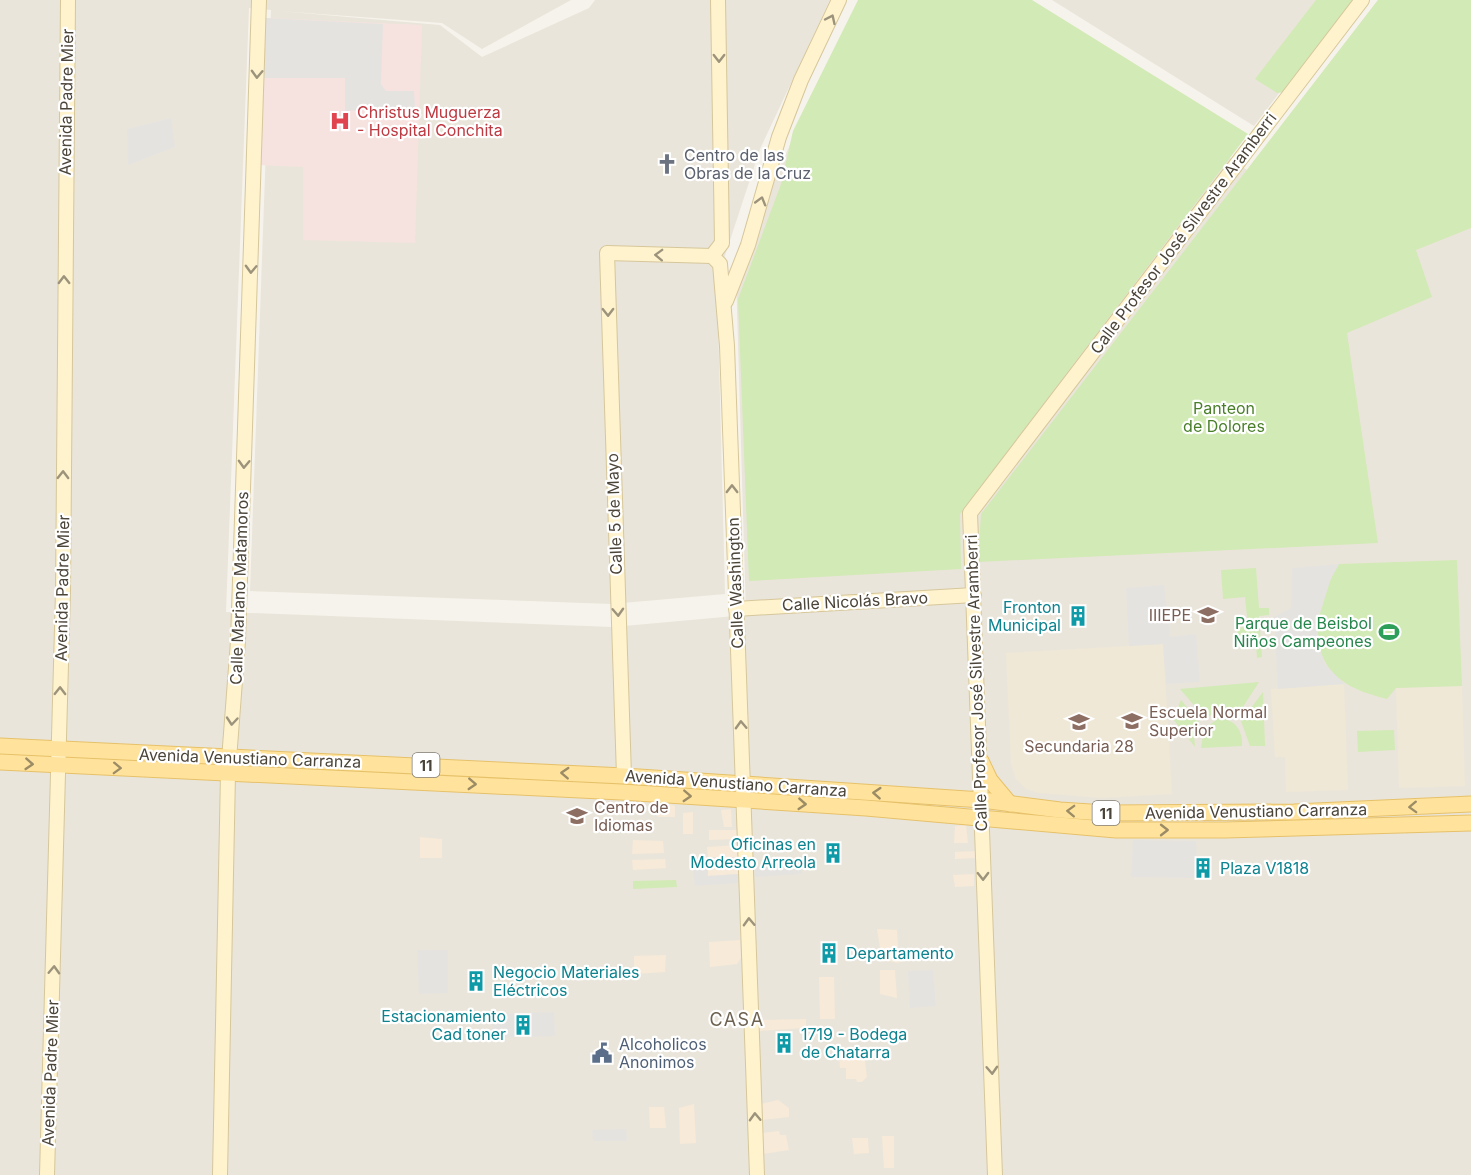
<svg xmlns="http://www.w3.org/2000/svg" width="1471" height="1175" font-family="Inter,sans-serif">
  <rect width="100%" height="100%" fill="#f6f3ec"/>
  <g fill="#eae5da">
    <path d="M 0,0 L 571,0 L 482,49 L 442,23 L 279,11 L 440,25 L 482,57 L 589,8 L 595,0 L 830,0 L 760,149 L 717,280 L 725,594 L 611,604 L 250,591 L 271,10 L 249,8 L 226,612 L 613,627 L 746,615 L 736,275 L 777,172 L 860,0 L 1012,0 L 1247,170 L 1378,0 L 1471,0 L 1471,1175 L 0,1175 Z"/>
    <path d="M 1052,0 L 1350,0 L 1254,126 Z"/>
  </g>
  <g fill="#f7ead8">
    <path d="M 667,803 L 675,806 L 675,817 L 658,817 L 659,805 Z"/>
    <path d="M 731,809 L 732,827 L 724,827 L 721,810 Z"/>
    <path d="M 693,812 L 693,834 L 683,834 L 683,813 Z"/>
    <path d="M 966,825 L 968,843 L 954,843 L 955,826 Z"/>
    <path d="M 709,830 L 737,830 L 738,839 L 709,840 Z"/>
    <path d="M 420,837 L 442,839 L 442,858 L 420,858 Z"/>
    <path d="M 633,840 L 663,841 L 664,853 L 632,854 Z"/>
    <path d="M 738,845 L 738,857 L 708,857 L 707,847 Z"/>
    <path d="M 977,851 L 976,858 L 955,859 L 955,852 Z"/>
    <path d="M 665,859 L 666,868 L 633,870 L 632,860 Z"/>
    <path d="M 738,860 L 739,874 L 708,876 L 708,861 Z"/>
    <path d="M 974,874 L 974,886 L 955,887 L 953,875 Z"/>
    <path d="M 877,929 L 897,930 L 899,963 L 882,960 Z"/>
    <path d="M 740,940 L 741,958 L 737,964 L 710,967 L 709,942 Z"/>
    <path d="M 666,955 L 665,972 L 634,974 L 634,956 Z"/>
    <path d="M 880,970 L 895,970 L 897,998 L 880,994 Z"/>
    <path d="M 819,977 L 834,977 L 835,1019 L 820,1019 Z"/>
    <path d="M 806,1019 L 806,1028 L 759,1031 L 758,1020 Z"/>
    <path d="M 864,1054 L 867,1077 L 862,1082 L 857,1082 L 856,1079 L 846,1079 L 846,1068 L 840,1068 L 839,1055 Z"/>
    <path d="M 778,1100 L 789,1108 L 789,1117 L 761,1120 L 761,1104 Z"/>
    <path d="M 694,1104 L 696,1143 L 680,1144 L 679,1108 Z"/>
    <path d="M 649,1107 L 664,1107 L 666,1128 L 650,1128 Z"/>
    <path d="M 779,1131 L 780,1135 L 786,1135 L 789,1150 L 763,1154 L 762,1133 Z"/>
    <path d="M 882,1136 L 894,1136 L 894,1168 L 884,1168 Z"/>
    <path d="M 852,1138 L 868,1138 L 869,1153 L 854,1154 Z"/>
  </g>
  <g fill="#efe8d6">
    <path d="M 1163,644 L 1172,794 L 1102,798 L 1039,793 L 1026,789 L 1016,779 L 1011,764 L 1006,653 Z"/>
    <path d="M 1344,684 L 1348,790 L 1286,792 L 1285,757 L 1275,757 L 1271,689 Z"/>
    <path d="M 1462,686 L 1465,786 L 1399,788 L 1396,688 Z"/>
  </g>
  <path fill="#f6e3e0" d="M 265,18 L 422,25 L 415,243 L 303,240 L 303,167 L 259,165 Z"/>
  <g fill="#d2eab5">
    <path d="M 858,0 L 1032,0 L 1248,134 L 960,514 L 961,569 L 749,581 L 738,299 L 781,184 L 793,131 Z"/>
    <path d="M 1316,0 L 1357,0 L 1285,92 L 1277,93 L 1255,79 Z"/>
    <path d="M 1378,0 L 1471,0 L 1471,228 L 1416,250 L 1432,297 L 1347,333 L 1378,543 L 978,562 L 981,514 Z"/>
    <path d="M 1457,560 L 1462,686 L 1396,688 L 1387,699 C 1372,695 1353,690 1340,679 C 1304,650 1318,599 1339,564 Z"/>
    <path d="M 1256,568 L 1259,608 L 1269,608 L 1269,615 L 1259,616 L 1262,657 L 1257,658 L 1256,645 L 1239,646 L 1237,628 L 1248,627 L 1245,597 L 1223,599 L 1221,570 Z"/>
    <path d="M 1259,682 L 1237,716 L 1220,711 L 1205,718 L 1180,689 Z"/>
    <path d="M 1263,692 L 1265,746 L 1250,746 L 1241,721 Z"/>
    <path d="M 1181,700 L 1199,722 L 1194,736 L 1195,747 L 1173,719 Z"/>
    <path d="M 1219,718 C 1235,719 1243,731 1242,746 L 1201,748 L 1204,729 Z"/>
    <path d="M 1394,730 L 1395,750 L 1358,752 L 1357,731 Z"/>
    <path d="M 676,880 L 677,887 L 633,889 L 633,881 Z"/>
  </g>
  <g fill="#e5e3e0">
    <path d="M 265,18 L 383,24 L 381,84 L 386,91 L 414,91 L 415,108 L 345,111 L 345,78 L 263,78 Z"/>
    <path d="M 171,118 L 175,147 L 128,165 L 127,129 Z"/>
    <path d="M 1339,564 L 1331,578 L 1318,620 L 1318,645 L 1325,664 L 1344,684 L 1278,689 L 1274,617 L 1291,608 L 1292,568 Z"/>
    <path d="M 1164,585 L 1170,637 L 1196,634 L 1200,682 L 1166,684 L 1163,644 L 1129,646 L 1126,588 Z"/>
    <path d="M 1133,840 L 1196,841 L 1198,878 L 1131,877 Z"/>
    <path d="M 708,863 L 708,876 L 739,874 L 740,883 L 695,886 L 692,864 Z"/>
    <path d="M 802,864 L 802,874 L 755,877 L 754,866 Z"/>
    <path d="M 417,950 L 448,950 L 448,993 L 419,994 Z"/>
    <path d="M 933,970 L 936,1006 L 910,1008 L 908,971 Z"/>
    <path d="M 554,1012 L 555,1036 L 493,1038 L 492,1014 Z"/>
    <path d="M 626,1129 L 627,1141 L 593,1141 L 592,1130 Z"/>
  </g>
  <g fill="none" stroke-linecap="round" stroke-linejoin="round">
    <g stroke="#d6c79b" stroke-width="16">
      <g id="secondary">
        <path d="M 712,256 L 720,264 L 727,346 L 757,1175"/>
        <path d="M 712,256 L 722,243 L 718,0"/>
        <path d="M 726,301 L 748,245 L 779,137 L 801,80 L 839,0"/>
        <path d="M 736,609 L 974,595"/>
        <path d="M 624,776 L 607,253 L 712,256"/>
        <path d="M 47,1175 L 63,591 L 68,0"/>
        <path d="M 220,1175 L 228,773 L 238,641 L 259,0"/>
        <path d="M 995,1175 L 970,513 L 1362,0"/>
      </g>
    </g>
    <g stroke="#e6c16a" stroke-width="17">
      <g id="primary">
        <path d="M 0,746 L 624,776 L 982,800 L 1060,810 L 1105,813 L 1294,812 L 1471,804"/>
        <path d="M 981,761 L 990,780 L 1010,804"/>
        <path d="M 0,762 L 621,792 L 866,808 L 1116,830 L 1225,830 L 1471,823"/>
      </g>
    </g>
    <use href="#secondary" stroke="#fff3cd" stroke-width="14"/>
    <use href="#primary" stroke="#ffe39c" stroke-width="15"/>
  </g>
  <defs><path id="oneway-chevron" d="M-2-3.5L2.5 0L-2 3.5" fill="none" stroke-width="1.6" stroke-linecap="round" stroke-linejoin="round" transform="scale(1.5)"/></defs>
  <g stroke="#9c937c">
    <use href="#oneway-chevron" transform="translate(831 19) rotate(-65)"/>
    <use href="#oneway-chevron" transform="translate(719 58) rotate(90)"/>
    <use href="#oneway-chevron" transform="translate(257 74) rotate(92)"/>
    <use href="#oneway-chevron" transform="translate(761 201) rotate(-74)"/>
    <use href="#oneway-chevron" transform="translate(659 255) rotate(-178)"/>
    <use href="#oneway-chevron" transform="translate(251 269) rotate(92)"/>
    <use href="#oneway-chevron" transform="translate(64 280) rotate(-91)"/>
    <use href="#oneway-chevron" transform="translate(608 312) rotate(89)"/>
    <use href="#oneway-chevron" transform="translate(244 464) rotate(92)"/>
    <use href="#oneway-chevron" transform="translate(63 475) rotate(-89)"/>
    <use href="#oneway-chevron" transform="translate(732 489) rotate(-90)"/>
    <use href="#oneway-chevron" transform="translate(618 612) rotate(87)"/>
    <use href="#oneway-chevron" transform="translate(60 691) rotate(-89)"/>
    <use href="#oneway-chevron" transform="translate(232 721) rotate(95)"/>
    <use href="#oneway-chevron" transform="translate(741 725) rotate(-92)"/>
    <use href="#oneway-chevron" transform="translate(983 876) rotate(89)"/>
    <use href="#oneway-chevron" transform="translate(749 922) rotate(-92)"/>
    <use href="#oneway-chevron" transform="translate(54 970) rotate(-88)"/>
    <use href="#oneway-chevron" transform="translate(992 1070) rotate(87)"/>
    <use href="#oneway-chevron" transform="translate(755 1117) rotate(-92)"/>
  </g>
  <g stroke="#9c8c66">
    <use href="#oneway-chevron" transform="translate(29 764) rotate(4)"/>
    <use href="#oneway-chevron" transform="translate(117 768) rotate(2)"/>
    <use href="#oneway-chevron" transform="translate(565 773) rotate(-177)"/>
    <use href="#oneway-chevron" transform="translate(472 784) rotate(3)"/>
    <use href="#oneway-chevron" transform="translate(877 793) rotate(-176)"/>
    <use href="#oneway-chevron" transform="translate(687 796) rotate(3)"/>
    <use href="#oneway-chevron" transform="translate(802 804) rotate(4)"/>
    <use href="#oneway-chevron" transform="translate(1413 807) rotate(178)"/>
    <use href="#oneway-chevron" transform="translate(1071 811) rotate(-178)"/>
    <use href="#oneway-chevron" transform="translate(1164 830)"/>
  </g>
  <defs>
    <g id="hospital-bare" transform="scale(1.62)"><path d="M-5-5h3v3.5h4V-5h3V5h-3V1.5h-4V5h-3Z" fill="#e0444e" stroke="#fff" stroke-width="2.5" paint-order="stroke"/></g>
    <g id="church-bare" transform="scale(1.62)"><path d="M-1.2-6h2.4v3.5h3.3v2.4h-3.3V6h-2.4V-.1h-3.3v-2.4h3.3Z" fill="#6b7280" stroke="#fff" stroke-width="2.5" paint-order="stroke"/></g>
    <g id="school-bare" transform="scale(1.62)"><path d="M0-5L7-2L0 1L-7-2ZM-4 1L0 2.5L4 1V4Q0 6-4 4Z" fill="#8d6e63" stroke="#fff" stroke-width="2.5" paint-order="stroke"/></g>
    <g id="building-bare" transform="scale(1.62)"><path d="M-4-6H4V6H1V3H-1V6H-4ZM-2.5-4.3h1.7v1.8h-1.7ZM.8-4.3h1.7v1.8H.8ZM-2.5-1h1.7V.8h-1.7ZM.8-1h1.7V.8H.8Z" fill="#0f9aa8" stroke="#fff" stroke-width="2.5" paint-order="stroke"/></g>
    <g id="stadium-bare" transform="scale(1.62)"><path d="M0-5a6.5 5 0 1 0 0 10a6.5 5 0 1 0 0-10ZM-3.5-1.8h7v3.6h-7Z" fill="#2e9e5b" stroke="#fff" stroke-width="2.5" paint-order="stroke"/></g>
    <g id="civic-bare" transform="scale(1.62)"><path d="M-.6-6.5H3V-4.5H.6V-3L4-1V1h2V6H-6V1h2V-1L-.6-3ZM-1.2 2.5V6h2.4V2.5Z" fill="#5c6f8a" stroke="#fff" stroke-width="2.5" paint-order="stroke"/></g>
  </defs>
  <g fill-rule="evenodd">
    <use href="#hospital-bare" x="340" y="121"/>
    <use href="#church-bare" x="667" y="164"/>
    <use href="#school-bare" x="1208" y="615"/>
    <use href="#building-bare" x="1078" y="616"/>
    <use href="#stadium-bare" x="1389" y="632"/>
    <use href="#school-bare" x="1132" y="721"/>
    <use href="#school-bare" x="1079" y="722"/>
    <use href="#school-bare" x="577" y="816"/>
    <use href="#building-bare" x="833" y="853"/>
    <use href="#building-bare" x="1203" y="868"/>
    <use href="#building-bare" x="829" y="953"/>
    <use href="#building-bare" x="476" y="981"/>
    <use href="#building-bare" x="523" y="1025"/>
    <use href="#building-bare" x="784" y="1043"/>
    <use href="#civic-bare" x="602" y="1053"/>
  </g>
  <g text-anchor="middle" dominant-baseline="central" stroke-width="4.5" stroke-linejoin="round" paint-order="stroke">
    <g fill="#fff" stroke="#817c74" stroke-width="1.5">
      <rect x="412.5" y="753" width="27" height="24" rx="4.5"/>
      <rect x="1092.5" y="801" width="27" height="24" rx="4.5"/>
    </g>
    <g font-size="15" font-weight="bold" fill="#4b4439">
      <text x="426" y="765">11</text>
      <text x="1106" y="813">11</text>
    </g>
    <g font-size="16" fill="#4b4439" stroke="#fff">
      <text transform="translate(66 102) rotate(-89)">Avenida Padre Mier</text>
      <text transform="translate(1183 233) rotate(-53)">Calle Profesor José Silvestre Aramberri</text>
      <text transform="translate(614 514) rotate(-92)">Calle 5 de Mayo</text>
      <text transform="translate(735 583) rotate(-92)">Calle Washington</text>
      <text transform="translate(62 588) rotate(-89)">Avenida Padre Mier</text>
      <text transform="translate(239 588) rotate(-88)">Calle Mariano Matamoros</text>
      <text transform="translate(855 601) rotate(-3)">Calle Nicolás Bravo</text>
      <text transform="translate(976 683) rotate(-92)">Calle Profesor José Silvestre Aramberri</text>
      <text transform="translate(250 758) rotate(2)">Avenida Venustiano Carranza</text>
      <text transform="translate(736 783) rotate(4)">Avenida Venustiano Carranza</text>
      <text transform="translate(1256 811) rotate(-1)">Avenida Venustiano Carranza</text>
      <text transform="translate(50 1073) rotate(-88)">Avenida Padre Mier</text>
    </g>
    <g font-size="16" fill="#be3a42" stroke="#fff" text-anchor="start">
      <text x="357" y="112">Christus Muguerza<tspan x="357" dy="18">- Hospital Conchita</tspan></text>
    </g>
    <g font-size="16" fill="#5b616d" stroke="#fff" text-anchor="start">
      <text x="684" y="155">Centro de las<tspan x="684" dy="18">Obras de la Cruz</tspan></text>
    </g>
    <g font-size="16" fill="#4a7f2a" stroke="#fff">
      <text x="1224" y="408">Panteon<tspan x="1224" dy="18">de Dolores</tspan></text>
    </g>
    <g font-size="16" fill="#0d838f" stroke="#fff" text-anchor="start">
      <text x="1061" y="607" text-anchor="end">Fronton<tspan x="1061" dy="18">Municipal</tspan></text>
      <text x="816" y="844" text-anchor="end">Oficinas en<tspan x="816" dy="18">Modesto Arreola</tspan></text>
      <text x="1220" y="868">Plaza V1818</text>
      <text x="846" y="953">Departamento</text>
      <text x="493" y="972">Negocio Materiales<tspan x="493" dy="18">Eléctricos</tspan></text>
      <text x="506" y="1016" text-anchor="end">Estacionamiento<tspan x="506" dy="18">Cad toner</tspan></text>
      <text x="801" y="1034">1719 - Bodega<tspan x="801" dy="18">de Chatarra</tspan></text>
    </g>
    <g font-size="16" fill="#785e54" stroke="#fff" text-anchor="start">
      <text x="1191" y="615" text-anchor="end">IIIEPE</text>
      <text x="1149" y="712">Escuela Normal<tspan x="1149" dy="18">Superior</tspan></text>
      <text x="1079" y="746" text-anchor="middle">Secundaria 28</text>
      <text x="594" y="807">Centro de<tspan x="594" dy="18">Idiomas</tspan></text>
    </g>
    <g font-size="16" fill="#27864d" stroke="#fff" text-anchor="end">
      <text x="1372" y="623">Parque de Beisbol<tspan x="1372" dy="18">Niños Campeones</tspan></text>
    </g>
    <g font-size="16" fill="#4e5e75" stroke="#fff" text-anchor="start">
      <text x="619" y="1044">Alcoholicos<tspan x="619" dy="18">Anonimos</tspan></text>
    </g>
    <g font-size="18" letter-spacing="1.5" fill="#6e6250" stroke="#fff">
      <text x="737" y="1019">CASA</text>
    </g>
  </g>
</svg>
